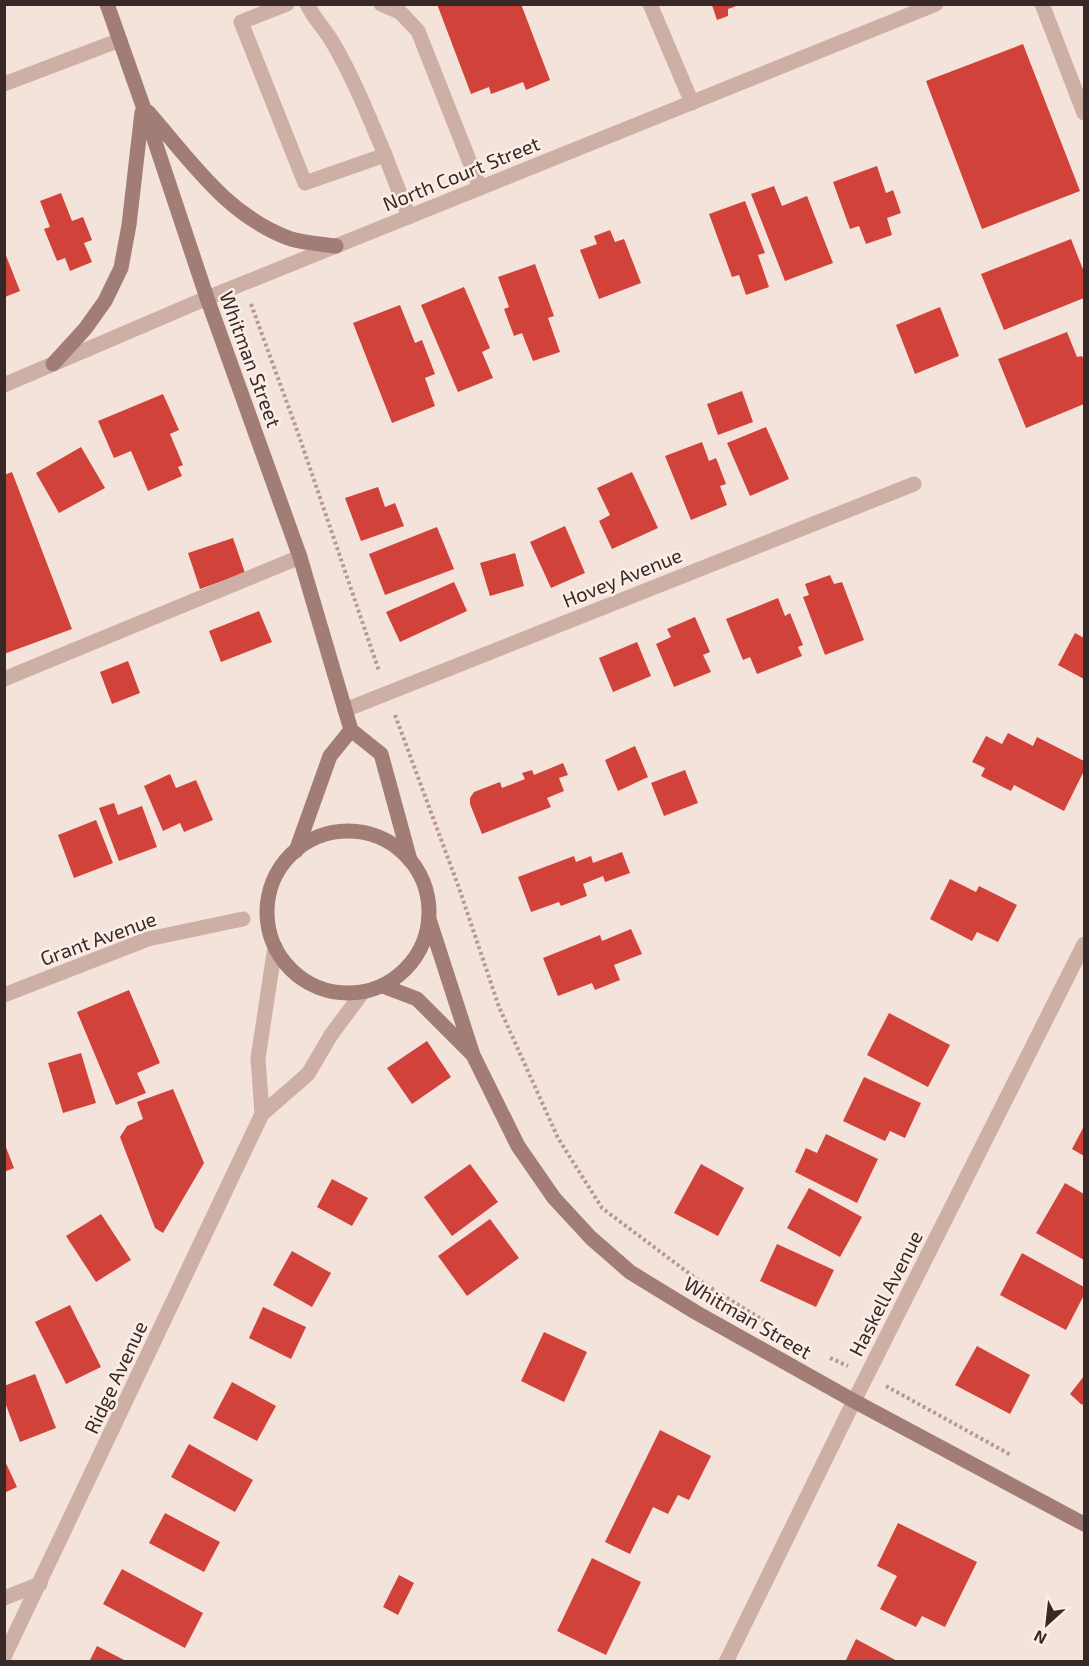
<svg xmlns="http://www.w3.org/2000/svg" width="1089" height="1666" font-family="'Exo 2',sans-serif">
  <rect width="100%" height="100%" fill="#f4e3da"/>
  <g fill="#d1423b">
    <path d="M 437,4 L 521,4 L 550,80 L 526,90 L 523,82 L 491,94 L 489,87 L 471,94 Z"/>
    <path d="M 712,5 L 739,5 L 728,9 L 728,16 L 717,20 Z"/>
    <path d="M 1023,44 L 1080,191 L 982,229 L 926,81 Z"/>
    <path d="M 877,166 L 886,193 L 893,190 L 901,213 L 887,218 L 892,235 L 866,244 L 859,226 L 850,229 L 833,182 Z"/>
    <path d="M 774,186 L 782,206 L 807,196 L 833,263 L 785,281 L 751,194 Z"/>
    <path d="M 61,193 L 72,221 L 83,217 L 92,240 L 84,243 L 92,262 L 70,271 L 65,258 L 57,261 L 44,229 L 50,227 L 40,201 Z"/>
    <path d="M 745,201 L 765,253 L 758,255 L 769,287 L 746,295 L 739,275 L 732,277 L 709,214 Z"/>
    <path d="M 610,230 L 615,242 L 624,239 L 641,283 L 599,299 L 580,250 L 597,244 L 594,236 Z"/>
    <path d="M 1071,239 L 1084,272 L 1084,298 L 1004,330 L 981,274 Z"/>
    <path d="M 5,253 L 20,291 L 5,297 Z"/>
    <path d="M 535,264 L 554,316 L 548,318 L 560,352 L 533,361 L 522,333 L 514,336 L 504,309 L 509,307 L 498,277 Z"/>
    <path d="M 464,287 L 490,348 L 482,352 L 493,378 L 458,392 L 421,305 Z"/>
    <path d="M 400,305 L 415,343 L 422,340 L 435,374 L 425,378 L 435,406 L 392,423 L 353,323 Z"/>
    <path d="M 940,307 L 959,356 L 915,374 L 896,325 Z"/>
    <path d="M 1067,332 L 1077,357 L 1082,356 L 1084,361 L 1084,404 L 1026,428 L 998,359 Z"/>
    <path d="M 742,391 L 753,422 L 718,435 L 707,404 Z"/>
    <path d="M 163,394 L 179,430 L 170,434 L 183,465 L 178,467 L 182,476 L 148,491 L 131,451 L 114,458 L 98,421 Z"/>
    <path d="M 766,427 L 789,479 L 750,496 L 727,443 Z"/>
    <path d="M 702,442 L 709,461 L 716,458 L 726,484 L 720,486 L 727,505 L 691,520 L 665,456 Z"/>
    <path d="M 81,447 L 105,488 L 59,513 L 36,473 Z"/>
    <path d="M 12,472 L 72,629 L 4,654 L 4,475 Z"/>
    <path d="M 632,472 L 658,528 L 612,549 L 599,521 L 610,515 L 597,488 Z"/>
    <path d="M 378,487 L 385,507 L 395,503 L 404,526 L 361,541 L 345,498 Z"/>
    <path d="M 565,526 L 585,573 L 551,588 L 530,542 Z"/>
    <path d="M 437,527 L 454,569 L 385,595 L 369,554 Z"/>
    <path d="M 233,538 L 245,573 L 200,589 L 188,553 Z"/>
    <path d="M 515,553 L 524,586 L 490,596 L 480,563 Z"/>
    <path d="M 830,575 L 834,584 L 842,582 L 864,640 L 825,655 L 803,597 L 809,595 L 805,584 Z"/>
    <path d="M 454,582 L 467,611 L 400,642 L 386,612 Z"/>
    <path d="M 778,598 L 785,616 L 790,613 L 803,645 L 798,647 L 802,656 L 757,674 L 750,657 L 743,660 L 726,619 Z"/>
    <path d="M 259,611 L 272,642 L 221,662 L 209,631 Z"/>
    <path d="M 695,617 L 710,652 L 703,655 L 711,672 L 674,687 L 656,644 L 671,637 L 667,629 Z"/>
    <path d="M 1075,633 L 1084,638 L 1084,679 L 1058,665 Z"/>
    <path d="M 637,642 L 651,676 L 613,692 L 599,658 Z"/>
    <path d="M 128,661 L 140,693 L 112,704 L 100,672 Z"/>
    <path d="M 1008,733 L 1033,746 L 1037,737 L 1084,761 L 1084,771 L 1064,811 L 1014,785 L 1011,791 L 981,776 L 985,768 L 972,762 L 986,736 L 1002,744 Z"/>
    <path d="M 635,746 L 648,777 L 618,791 L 605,760 Z"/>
    <path d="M 563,763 L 568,775 L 559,778 L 564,791 L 547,798 L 551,807 L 482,834 L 470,804 L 470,798 L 474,792 L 500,782 L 502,788 L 525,779 L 522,773 L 532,770 L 534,775 Z"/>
    <path d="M 685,770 L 698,803 L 664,816 L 651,783 Z"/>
    <path d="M 170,774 L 176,788 L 196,780 L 213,820 L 184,832 L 180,823 L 163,831 L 144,786 Z"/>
    <path d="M 114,803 L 118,815 L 142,806 L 157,847 L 119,861 L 99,808 Z"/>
    <path d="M 96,820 L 113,863 L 74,878 L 58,835 Z"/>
    <path d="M 622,852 L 630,873 L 605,882 L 603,876 L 583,884 L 587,896 L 561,906 L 559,902 L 531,912 L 518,877 L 574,856 L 576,862 L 591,856 L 593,863 Z"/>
    <path d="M 950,879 L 976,892 L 979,886 L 1017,905 L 998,942 L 977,932 L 972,941 L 930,919 Z"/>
    <path d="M 631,929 L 642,954 L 614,965 L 620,980 L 595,990 L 592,983 L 558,996 L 543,958 L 600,935 L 602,941 Z"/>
    <path d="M 129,990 L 160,1063 L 137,1073 L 146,1093 L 116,1105 L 77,1012 Z"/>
    <path d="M 889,1013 L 950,1045 L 928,1087 L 867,1055 Z"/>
    <path d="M 427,1041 L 451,1077 L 412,1104 L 387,1068 Z"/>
    <path d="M 81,1053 L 96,1103 L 63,1113 L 48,1063 Z"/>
    <path d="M 864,1077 L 921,1103 L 905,1138 L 890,1131 L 885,1141 L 843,1121 Z"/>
    <path d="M 173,1089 L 204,1163 L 163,1233 L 155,1228 L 120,1137 L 127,1126 L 143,1119 L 137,1102 Z"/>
    <path d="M 1084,1126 L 1084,1156 L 1072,1149 Z"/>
    <path d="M 826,1134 L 878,1159 L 857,1203 L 795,1172 L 806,1148 L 817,1153 Z"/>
    <path d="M 4,1142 L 14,1168 L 4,1172 Z"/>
    <path d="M 470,1164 L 498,1202 L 452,1236 L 424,1197 Z"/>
    <path d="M 701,1164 L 744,1188 L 718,1236 L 674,1213 Z"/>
    <path d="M 332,1179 L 368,1198 L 352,1226 L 317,1207 Z"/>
    <path d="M 1065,1183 L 1084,1194 L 1084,1260 L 1036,1233 Z"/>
    <path d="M 809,1188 L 862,1217 L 840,1257 L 787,1228 Z"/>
    <path d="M 101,1214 L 131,1260 L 96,1282 L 66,1236 Z"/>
    <path d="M 490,1219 L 519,1258 L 467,1296 L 438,1256 Z"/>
    <path d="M 777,1244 L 834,1270 L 816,1307 L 760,1281 Z"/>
    <path d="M 292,1251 L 331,1273 L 312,1307 L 273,1285 Z"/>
    <path d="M 1022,1253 L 1084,1287 L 1084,1295 L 1066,1330 L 1000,1295 Z"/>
    <path d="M 70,1305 L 101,1367 L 66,1384 L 35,1322 Z"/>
    <path d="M 263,1307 L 306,1327 L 291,1359 L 249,1338 Z"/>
    <path d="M 544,1332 L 587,1352 L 564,1402 L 521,1381 Z"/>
    <path d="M 977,1346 L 1030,1375 L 1010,1414 L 955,1385 Z"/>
    <path d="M 35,1374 L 56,1428 L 20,1442 L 4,1400 L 4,1386 Z"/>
    <path d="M 1084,1376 L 1084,1402 L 1082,1405 L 1070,1394 Z"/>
    <path d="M 232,1382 L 276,1406 L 257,1441 L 213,1418 Z"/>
    <path d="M 660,1430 L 711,1456 L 689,1500 L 678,1495 L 668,1514 L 653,1507 L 630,1554 L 605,1542 Z"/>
    <path d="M 189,1444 L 253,1480 L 235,1512 L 171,1477 Z"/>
    <path d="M 4,1459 L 17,1487 L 4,1493 Z"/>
    <path d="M 165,1513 L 220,1542 L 204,1572 L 149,1543 Z"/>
    <path d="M 898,1523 L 977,1562 L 945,1627 L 922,1616 L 916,1627 L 880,1609 L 897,1576 L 877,1566 Z"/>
    <path d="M 592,1558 L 641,1582 L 606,1655 L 557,1631 Z"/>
    <path d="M 122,1569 L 203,1613 L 185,1648 L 103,1604 Z"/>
    <path d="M 399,1575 L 414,1583 L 398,1615 L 383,1607 Z"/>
    <path d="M 856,1639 L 899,1662 L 845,1662 Z"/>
    <path d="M 97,1646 L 128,1662 L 89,1662 Z"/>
  </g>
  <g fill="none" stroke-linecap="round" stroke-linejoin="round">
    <g stroke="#b9998f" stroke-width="4" stroke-dasharray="3 3" stroke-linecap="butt">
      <path d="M 251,304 L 298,433 L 379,671"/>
      <path d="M 395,715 L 459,888 L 499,1007 L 558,1138 L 602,1208 L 698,1280 L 766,1322"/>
      <path d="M 830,1358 L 848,1366"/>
      <path d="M 886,1386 L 1011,1455"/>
    </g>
    <g stroke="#cdafa5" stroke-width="15">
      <path d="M 287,4 L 241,22 L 305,183 L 385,155 L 409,217"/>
      <path d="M 307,4 C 314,19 325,29 333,43 C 354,79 369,117 385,155"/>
      <path d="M 381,4 L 400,12 L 418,31 L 480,188"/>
      <path d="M 650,4 L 692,103"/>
      <path d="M 4,84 L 120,40"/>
      <path d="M 4,679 L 300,557"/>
    </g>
    <g stroke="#cdafa5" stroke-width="15">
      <path d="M 1042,4 L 1084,113"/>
      <path d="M 4,385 L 207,298 L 936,4"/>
      <path d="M 345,710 L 914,484"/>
      <path d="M 4,995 L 148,939 L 243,919"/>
      <path d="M 726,1662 L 854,1401 L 1084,944"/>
    </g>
    <g stroke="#cdafa5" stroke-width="15">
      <path d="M 262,1114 L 258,1058 L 275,947"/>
      <path d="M 4,1598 L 40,1584"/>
      <path d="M 4,1657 L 262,1114 L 308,1074 L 331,1035 L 363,992"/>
    </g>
    <g stroke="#a17d76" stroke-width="15">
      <path d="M 107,4 L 143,106 L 207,298 L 300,557 L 351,730 L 381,754 L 410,860"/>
      <path d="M 148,112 C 191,161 227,216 291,239 C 305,243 322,244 336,246"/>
      <path d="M 53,364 L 85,329 L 105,301 L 121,268 L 129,225 L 142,112"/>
      <circle cx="348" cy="912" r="81"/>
      <path d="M 296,851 L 330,756 L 351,730"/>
      <path d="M 429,919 L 473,1055 L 518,1146 L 554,1198 L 591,1238 L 630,1272 L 697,1313 L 854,1401 L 1084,1524"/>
      <path d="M 383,986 L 417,999 L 471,1053"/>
    </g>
  </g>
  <g text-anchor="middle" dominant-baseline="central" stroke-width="5" stroke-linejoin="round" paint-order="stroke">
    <g font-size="20" fill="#382927" stroke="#fbeee7">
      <text transform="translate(461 173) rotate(-22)">North Court Street</text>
      <text transform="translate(251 359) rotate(70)">Whitman Street</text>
      <text transform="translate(622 577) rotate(-22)">Hovey Avenue</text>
      <text transform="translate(98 938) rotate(-20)">Grant Avenue</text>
      <text transform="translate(885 1293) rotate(-63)">Haskell Avenue</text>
      <text transform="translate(748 1317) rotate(30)">Whitman Street</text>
      <text transform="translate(115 1377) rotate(-65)">Ridge Avenue</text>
    </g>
  </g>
  <rect width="1089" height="1666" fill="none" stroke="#382927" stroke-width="12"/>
  <g transform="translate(1047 1624) rotate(207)" stroke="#fbeee7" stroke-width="4.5" paint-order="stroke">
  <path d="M0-4.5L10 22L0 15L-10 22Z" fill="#382927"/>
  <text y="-9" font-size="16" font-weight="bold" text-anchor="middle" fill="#382927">N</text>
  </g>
</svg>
